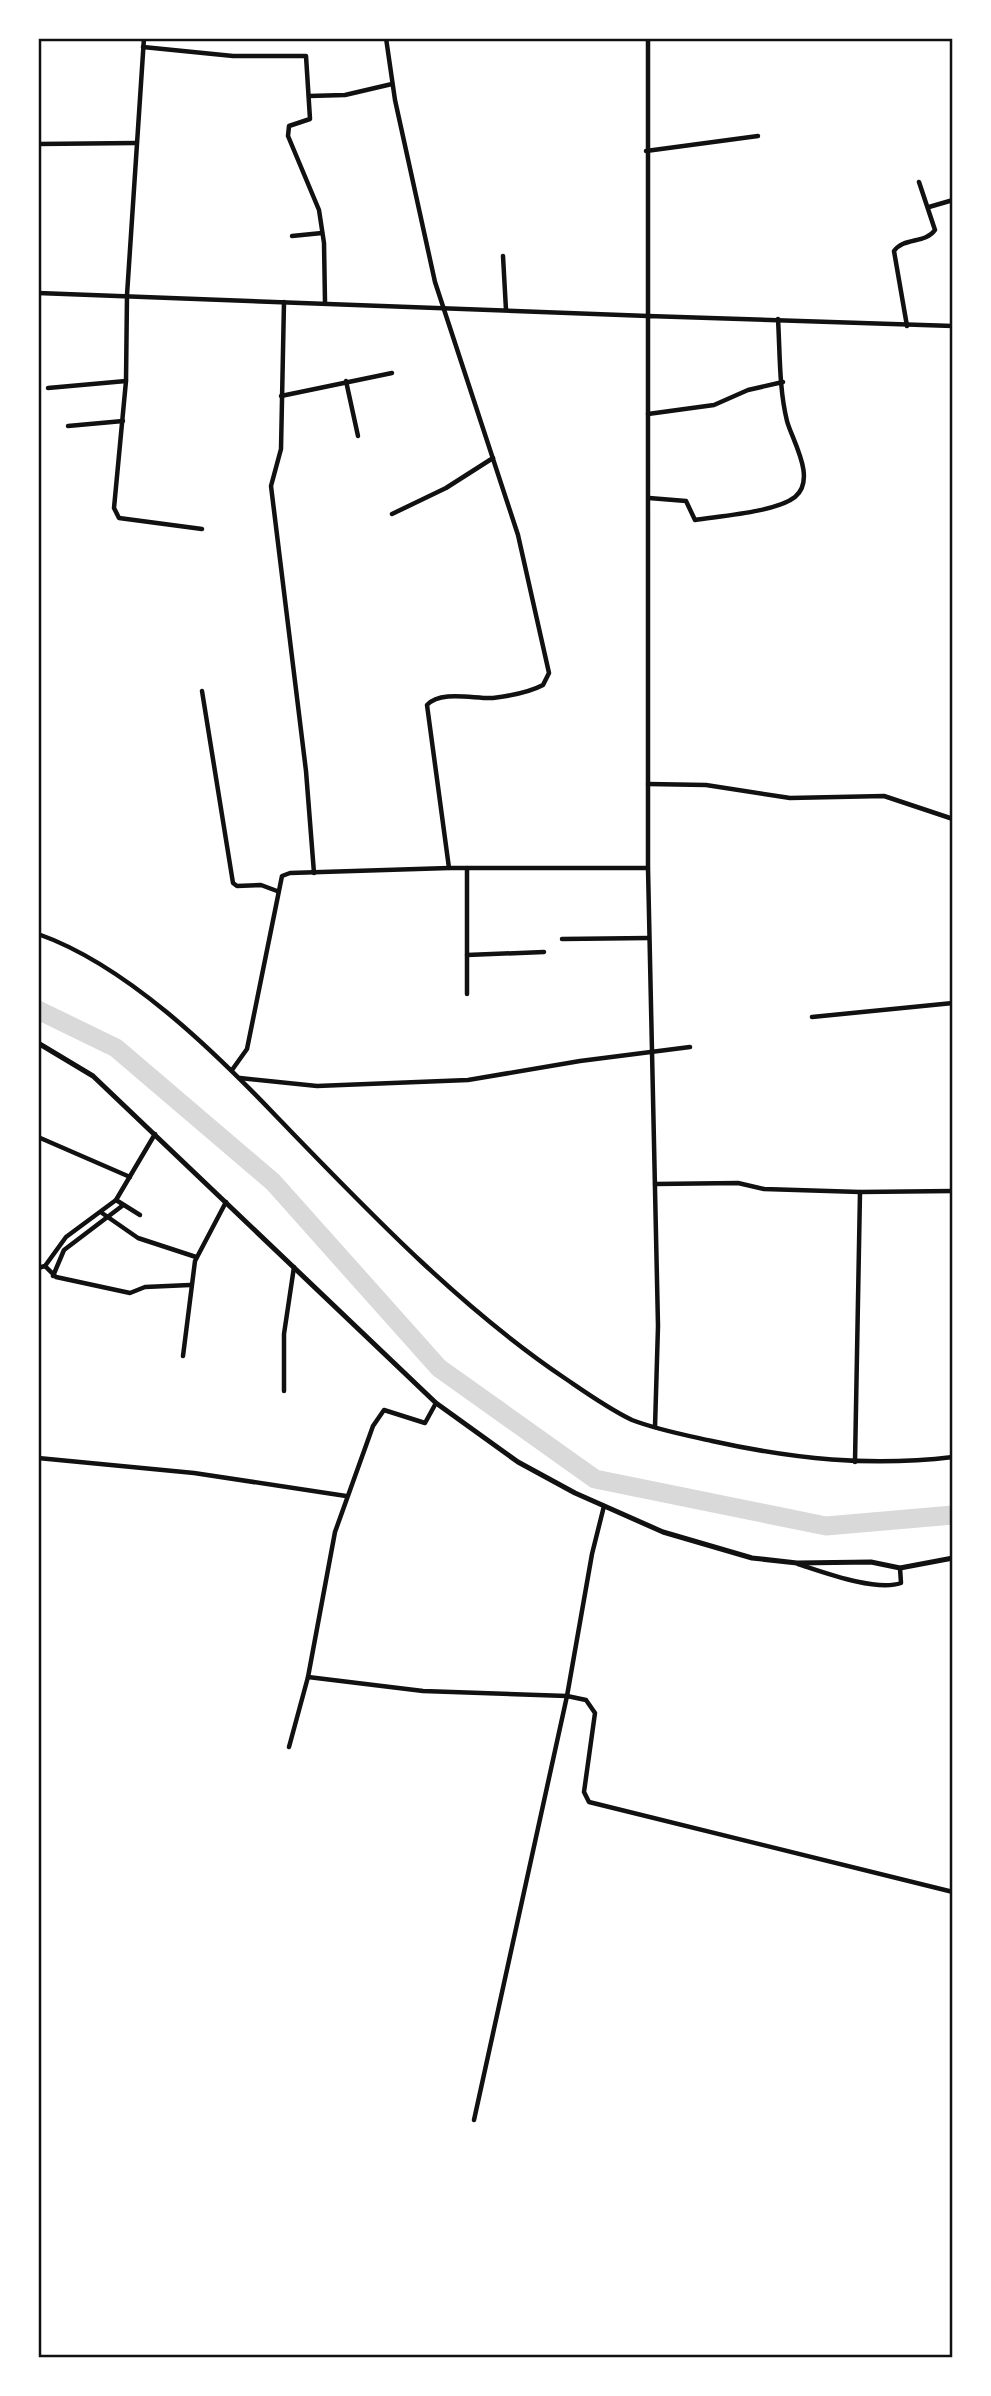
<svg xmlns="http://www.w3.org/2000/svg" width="991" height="2396" font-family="'Archivo Narrow',sans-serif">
  <rect width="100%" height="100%" fill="#fff"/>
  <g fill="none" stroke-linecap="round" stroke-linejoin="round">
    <path stroke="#d9d9d9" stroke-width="19" d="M 38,1010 L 116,1048 L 273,1182 L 439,1368 L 595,1479 L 826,1526 L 953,1515"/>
    <g stroke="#111" stroke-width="4.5">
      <path d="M 144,38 L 127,295 L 126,381 L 114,508 L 119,518 L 202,529"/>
      <path d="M 386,38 L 395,100 L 435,282 L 518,535 L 549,673 L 543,685 C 528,693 509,696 493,698 C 474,699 441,690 427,705 L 449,868 L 648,868"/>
      <path d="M 143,47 L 233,56 L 306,56 L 310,119 L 289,126 L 288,136 L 319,210 L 324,243 L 325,302"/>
      <path d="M 309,96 L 345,95 L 392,84"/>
      <path d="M 38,144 L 136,143"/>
      <path d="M 646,151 L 758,136"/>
      <path d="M 929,207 L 953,200"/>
      <path d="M 292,236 L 322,233"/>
      <path d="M 503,256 L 506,310"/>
      <path d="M 38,293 L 648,316 L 648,38"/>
      <path d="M 284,302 L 281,449 L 271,486 L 306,771 L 314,873"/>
      <path d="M 907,326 L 894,251 C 904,237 925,244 935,230 L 919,182"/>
      <path d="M 346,381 L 358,436"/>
      <path d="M 48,388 L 126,381"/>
      <path d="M 281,396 L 392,373"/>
      <path d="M 648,414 L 714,405 L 748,390 L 783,382"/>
      <path d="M 68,426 L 123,421"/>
      <path d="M 649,498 L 686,501 L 695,520 C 720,516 776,512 795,497 C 817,479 792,440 787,421 C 779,389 780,352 778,319"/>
      <path d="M 392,514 L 446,488 L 493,458"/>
      <path d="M 202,691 L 233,883 L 237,886 L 261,885 L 277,891"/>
      <path d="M 648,784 L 706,785 L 790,798 L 884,796 L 953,819"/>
      <path d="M 467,868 L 467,994"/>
      <path d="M 38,934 C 126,965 213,1050 277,1117 C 367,1210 459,1307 566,1379 C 588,1394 609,1409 632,1420 C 658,1430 685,1435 712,1441 C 793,1459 870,1467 953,1457"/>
      <path d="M 562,939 L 649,938"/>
      <path d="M 467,955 L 544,952"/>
      <path d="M 812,1017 L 953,1003"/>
      <path d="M 232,1070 L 247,1049 L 282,876 L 290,873 L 449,868"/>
      <path d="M 240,1078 L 317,1086 L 468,1080 L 580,1061 L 690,1047"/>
      <path d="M 38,1137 L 130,1177"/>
      <path d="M 655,1184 L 738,1183 L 764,1189 L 860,1192 L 953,1191"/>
      <path d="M 116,1200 L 140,1215"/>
      <path d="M 102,1213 L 138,1238 L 196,1257"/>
      <path d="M 45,1266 L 56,1277 L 130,1293 L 145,1287 L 190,1285"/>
      <path d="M 38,1268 L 45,1266 L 66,1237 L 116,1200 L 155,1134"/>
      <path d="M 53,1276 L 64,1250 L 122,1206"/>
      <path d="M 183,1356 L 195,1261 L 226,1202"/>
      <path d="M 284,1391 L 284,1334 L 294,1267"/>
      <path d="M 655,1427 L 658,1326 L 648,868 L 648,316 L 953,326"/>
      <path d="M 38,1458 L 194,1473 L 346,1496"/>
      <path d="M 855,1462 L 860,1192"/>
      <path d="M 798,1564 C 823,1572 876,1592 901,1583 L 900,1568"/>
      <path d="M 308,1677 L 423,1691 L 567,1696 L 586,1700 L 595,1713 L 584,1792 L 589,1802 L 953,1892"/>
      <path d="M 289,1747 L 308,1677 L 335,1532 L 373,1426 L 384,1410 L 425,1423 L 436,1403"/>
      <path d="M 474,2120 L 567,1696 L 592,1554 L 604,1506"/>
    </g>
    <path stroke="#111" stroke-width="5" d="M 38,1043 L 93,1076 L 436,1403 L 518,1462 L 575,1493 L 663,1532 L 752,1558 L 797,1563 L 871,1562 L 900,1568 L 953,1558"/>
  </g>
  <rect width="991" height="2396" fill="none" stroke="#ffffff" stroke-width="80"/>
  <rect x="40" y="40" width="911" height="2316" fill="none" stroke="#111" stroke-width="2.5"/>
</svg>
